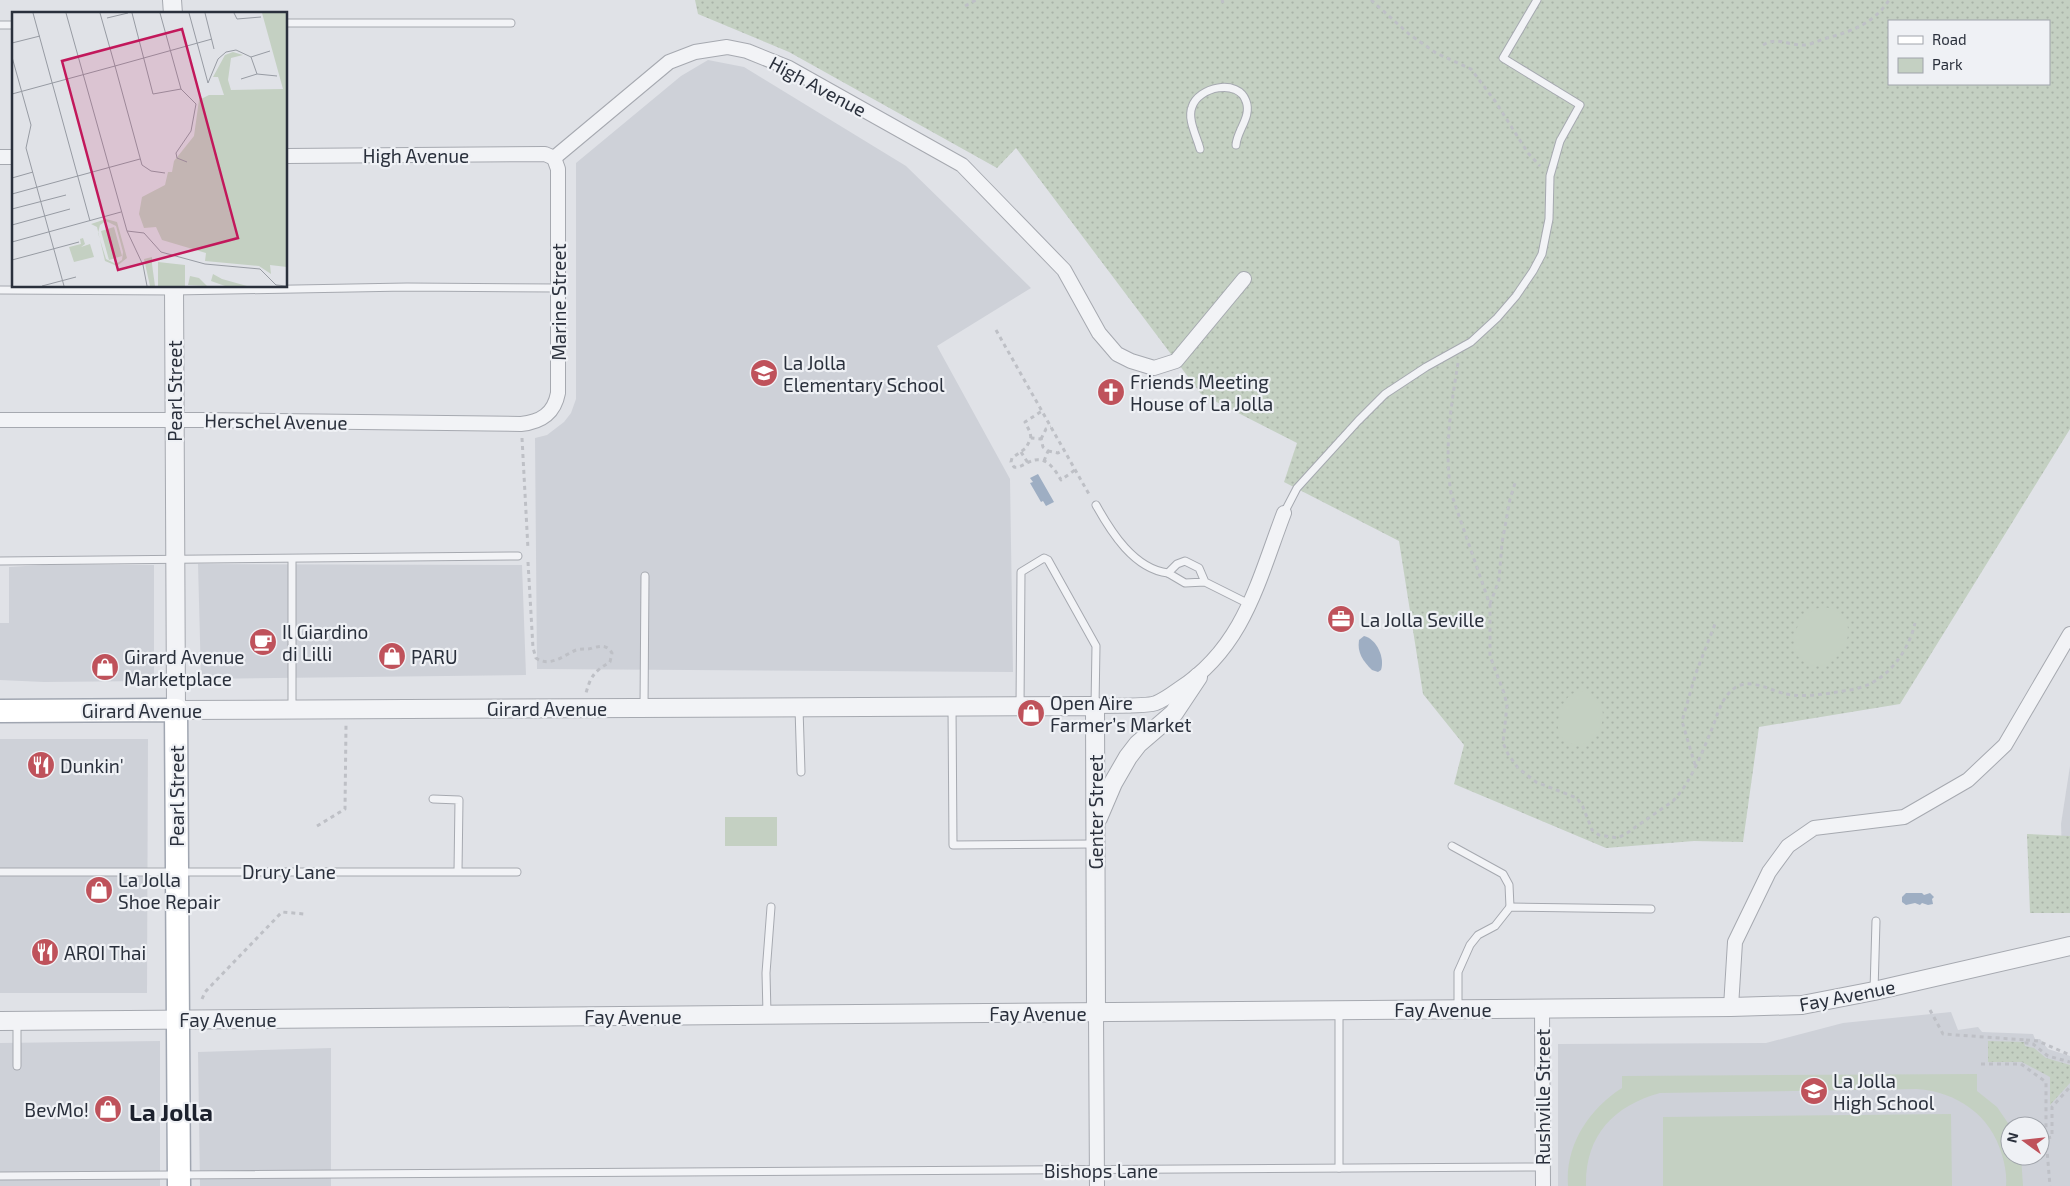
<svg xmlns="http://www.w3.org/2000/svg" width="2070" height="1186" font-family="'Exo 2',sans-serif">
  <defs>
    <pattern id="grass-dots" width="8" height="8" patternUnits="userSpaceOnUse" patternTransform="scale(1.25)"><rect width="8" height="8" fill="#c4d0c2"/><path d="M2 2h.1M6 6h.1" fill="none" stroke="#a9b3a8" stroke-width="1.8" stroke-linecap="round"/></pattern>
  </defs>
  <rect width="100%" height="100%" fill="#e0e2e7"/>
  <g fill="#ced1d8" fill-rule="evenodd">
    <path d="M 708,60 L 744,67 L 906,166 L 1031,288 L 937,346 L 1010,479 L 1013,672 L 537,669 L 535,438 L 547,435 L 564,422 L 571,413 L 576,399 L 576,163 L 681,76 Z"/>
    <path d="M 198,564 L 522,565 L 526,675 L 201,679 Z"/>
    <path d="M 42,565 L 154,565 L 154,681 L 44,682 L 0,680 L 0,623 L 9,623 L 9,567 Z"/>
    <path d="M 0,739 L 148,739 L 147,993 L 0,993 Z"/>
    <path d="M 2070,766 L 2070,880 L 2063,879 L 2061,824 Z"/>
    <path d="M 1951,1012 L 1958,1030 L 1978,1027 L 1982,1032 L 2033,1034 L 2035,1039 L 2040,1039 L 2048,1049 L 2070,1056 L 2070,1186 L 1558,1186 L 1558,1044 L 1766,1043 L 1843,1023 ZM 2010,1126 L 2040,1126 L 2040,1156 L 2010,1156 Z"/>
    <path d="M 160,1041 L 160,1186 L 0,1186 L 0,1043 Z"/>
    <path d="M 331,1048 L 331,1186 L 200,1186 L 198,1052 Z"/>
  </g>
  <g fill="url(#grass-dots)" fill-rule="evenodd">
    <path d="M 695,0 L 2070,0 L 2070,429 L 1900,704 L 1759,727 L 1743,842 L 1694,841 L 1606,848 L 1454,784 L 1464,745 L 1423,694 L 1399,541 L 1284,482 L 1297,443 L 1201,394 L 1016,148 L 997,168 L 789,52 L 698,14 ZM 1889,21 L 2049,21 L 2049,84 L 1889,84 Z"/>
    <path d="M 2027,834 L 2070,836 L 2070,913 L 2030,913 Z"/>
    <path d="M 1988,1041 L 2024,1042 L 2025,1046 L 2034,1048 L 2046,1058 L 2070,1065 L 2070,1083 L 2050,1105 L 2050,1077 L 2022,1062 L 1988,1062 Z"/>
  </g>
  <g fill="#c4d0c2">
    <path d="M 1824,607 L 1834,609 L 1844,616 C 1861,645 1821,686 1797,655 C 1787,636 1802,609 1824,607 Z"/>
    <path d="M 1585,691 C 1625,709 1589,761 1566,740 C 1557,733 1557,726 1559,716 C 1562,702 1570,690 1585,691 Z"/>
    <rect x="725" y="817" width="52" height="29"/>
    <path d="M 1977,1074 L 1977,1091 L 1997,1107 L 2010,1126 L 2010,1156 L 2021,1156 L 2023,1186 L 2006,1186 C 2007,1176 2005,1165 2002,1155 C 1991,1115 1957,1092 1917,1089 L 1660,1093 C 1613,1106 1585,1136 1586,1186 L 1568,1186 C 1565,1145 1589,1109 1622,1088 L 1622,1076 Z"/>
    <path d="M 1951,1114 L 1952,1186 L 1663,1186 L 1663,1117 Z"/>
  </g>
  <g fill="#9eaec3">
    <path d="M 1038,474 L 1054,502 L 1046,506 L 1043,501 L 1041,502 L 1030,483 L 1033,482 L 1030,478 Z"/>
    <path d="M 1364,636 C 1377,639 1385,658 1381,670 L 1378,672 L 1372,670 C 1363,661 1357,653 1359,640 Z"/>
    <path d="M 1906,893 L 1922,893 L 1924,895 L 1930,893 L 1934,897 L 1932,899 L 1933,904 L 1928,905 L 1922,903 L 1920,905 L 1915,903 L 1906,905 L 1902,902 L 1902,897 Z"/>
  </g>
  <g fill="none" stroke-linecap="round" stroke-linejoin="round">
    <g stroke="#a6a9b0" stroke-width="9">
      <g id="service">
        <path d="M 286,23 L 511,23"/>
        <path d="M 0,25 L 14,25"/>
        <path d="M 1200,149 C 1197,137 1187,119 1192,107 C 1198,87 1238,78 1246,101 C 1252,117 1237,130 1236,145"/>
        <path d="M 0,290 L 174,291 L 407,287 L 559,288"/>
        <path d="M 1096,505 C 1111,532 1134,569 1168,573"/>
        <path d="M 1284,513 L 1297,488 L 1358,421 L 1385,394 L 1426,367 L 1471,342 L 1497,318 L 1516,296 L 1533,271 L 1542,254 L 1549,219 L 1550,176 L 1560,141 L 1580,105 L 1503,58 L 1537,0"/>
        <path d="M 0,561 L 518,556"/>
        <path d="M 1205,582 L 1199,568 L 1185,561 L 1177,564 L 1168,573 L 1185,583 L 1205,582 L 1249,604"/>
        <path d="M 952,707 L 953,845 L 1094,844"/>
        <path d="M 1020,707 L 1021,572 L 1044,558 L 1048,560 L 1096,646 L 1095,706"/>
        <path d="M 292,708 L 292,559"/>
        <path d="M 644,708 L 645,576"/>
        <path d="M 799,708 L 801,772"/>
        <path d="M 433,799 L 459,800 L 458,871"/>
        <path d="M 1452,846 L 1503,874 L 1509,885 L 1510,907"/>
        <path d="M 0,872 L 517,872"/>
        <path d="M 1874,991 L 1876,921"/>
        <path d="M 1458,1009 L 1458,972 L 1470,945 L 1478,935 L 1495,926 L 1510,907 L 1651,909"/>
        <path d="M 767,1014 L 766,973 L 771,907"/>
        <path d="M 17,1066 L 17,1021"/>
        <path d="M 1339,1168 L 1339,1011"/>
        <path d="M 0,1176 L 1543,1167"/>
      </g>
    </g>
    <g stroke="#a6a9b0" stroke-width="16">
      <g id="minor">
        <path d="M 286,156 L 545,154 L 554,158"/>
        <path d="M 0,157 L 14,157"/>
        <path d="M 554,158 L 669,62 L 695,52 L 727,47 L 747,51 L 789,68 L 962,165 L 1064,270 L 1099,333 L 1117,354 L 1131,361 L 1154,368 L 1176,361 L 1244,279"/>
        <path d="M 0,420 L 204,420 L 521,424 C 541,422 554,414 558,393 L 558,169 L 554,158"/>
        <path d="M 1095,706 C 1107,705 1147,707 1156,703 C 1164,700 1172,694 1179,689 C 1244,647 1258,581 1284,513"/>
        <path d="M 1731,1007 L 1735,942 L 1769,872 L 1788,846 L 1814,828 L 1904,817 L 1968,780 L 2005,745 L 2070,634"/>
        <path d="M 1542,1009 L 1543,1186"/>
        <path d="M 1096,1012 L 1097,1186"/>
      </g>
    </g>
    <g stroke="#a6a9b0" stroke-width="20">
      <g id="tertiary">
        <path d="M 172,0 L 173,14"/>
        <path d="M 174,286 L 176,710 L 1095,706 L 1096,1012"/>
        <path d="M 1098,818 L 1113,783 L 1128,757 L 1138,744 L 1174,713 L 1198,677"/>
        <path d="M 0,1021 L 1731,1007 L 1802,1005 L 1874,991 L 2070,946"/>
      </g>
    </g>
    <g stroke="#a0a6b1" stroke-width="25">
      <path id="primary" d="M 0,711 L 176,710 L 179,1186"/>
    </g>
    <g stroke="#bec0c6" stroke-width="3" stroke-dasharray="4 4" stroke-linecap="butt">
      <path d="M 1222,0 L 1223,3"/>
      <path d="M 1371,0 L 1409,34 L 1436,53 L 1471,69 L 1495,101 L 1528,153 L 1540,166"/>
      <path d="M 965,6 L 976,0"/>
      <path d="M 1763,45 C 1777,36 1789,46 1805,45 C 1812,44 1820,40 1827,38 C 1853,31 1874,23 1889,0"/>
      <path d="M 996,330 L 1090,496"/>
      <path d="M 1458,363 C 1451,406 1444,449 1451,493 L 1490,605 L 1490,656 L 1504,693 L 1507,705 L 1503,743 L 1508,754 L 1518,768 L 1536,782 L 1577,798 L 1583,807 L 1592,830 L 1599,835 L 1618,838 L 1627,833 L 1673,801 C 1691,782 1701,755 1711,731 C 1718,715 1721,695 1738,686 C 1752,679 1772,691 1786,694 C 1801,697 1816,695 1831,693 C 1842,691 1854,690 1865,686 C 1891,676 1909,649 1915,623"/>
      <path d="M 522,438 L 528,549"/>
      <path d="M 1031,438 L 1030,432 L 1025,422 L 1042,411"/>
      <path d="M 1041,439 L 1046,429 L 1051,427"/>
      <path d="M 1048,451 L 1058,453 L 1064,450"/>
      <path d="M 1021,452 L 1028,463"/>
      <path d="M 1044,461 L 1048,451 L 1043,447 L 1041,439 L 1031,438 L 1026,448 L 1012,458 L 1011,462 L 1014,467 C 1020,468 1024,464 1029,462 C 1045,454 1054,468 1061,480 L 1075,470"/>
      <path d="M 528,562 L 533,648 L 536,658 C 550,668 564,655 576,650 C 582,648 587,650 592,648 C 601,646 606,644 612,653 L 610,662 C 595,671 591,675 586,693"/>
      <path d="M 1490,604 L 1499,580 L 1502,543 L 1510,499 L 1516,480"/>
      <path d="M 1695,765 L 1682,721 L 1696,673 L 1715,624"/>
      <path d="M 317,826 L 345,809 L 346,725"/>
      <path d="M 202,999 L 205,992 L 282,912 L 304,914"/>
      <path d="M 1930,1010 L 1943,1034 L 2026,1040 L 2026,1043 L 2033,1044 L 2048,1056 L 2070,1062"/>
      <path d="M 2026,1040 L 2038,1041 L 2070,1055"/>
      <path d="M 1981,1064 L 2021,1064 L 2046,1082 L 2046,1138 L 2052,1137 L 2052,1107 L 2070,1087"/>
      <path d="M 2046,1138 L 2050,1186"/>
    </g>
    <use href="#service" stroke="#f2f3f6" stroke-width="7"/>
    <use href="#minor" stroke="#f2f3f6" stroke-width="14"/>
    <use href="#tertiary" stroke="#f2f3f6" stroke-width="18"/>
    <use href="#primary" stroke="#fff" stroke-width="22"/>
  </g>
  <defs>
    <g id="school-disc" transform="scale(1.4375)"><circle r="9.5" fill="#bf525b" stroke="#eff1f5"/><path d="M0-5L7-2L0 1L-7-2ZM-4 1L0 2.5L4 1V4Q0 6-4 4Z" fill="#fff"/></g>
    <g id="church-disc" transform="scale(1.4375)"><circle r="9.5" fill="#bf525b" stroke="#eff1f5"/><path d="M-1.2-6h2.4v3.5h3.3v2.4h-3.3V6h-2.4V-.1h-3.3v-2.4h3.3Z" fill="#fff"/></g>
    <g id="office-disc" transform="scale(1.4375)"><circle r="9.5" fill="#bf525b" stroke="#eff1f5"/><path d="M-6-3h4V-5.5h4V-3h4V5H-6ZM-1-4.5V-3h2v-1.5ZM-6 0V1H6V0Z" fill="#fff"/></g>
    <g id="cafe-disc" transform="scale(1.4375)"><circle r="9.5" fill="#bf525b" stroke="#eff1f5"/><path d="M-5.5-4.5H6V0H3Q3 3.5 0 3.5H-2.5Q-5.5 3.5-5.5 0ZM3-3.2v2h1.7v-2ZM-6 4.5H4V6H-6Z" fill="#fff"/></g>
    <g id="shop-disc" transform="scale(1.4375)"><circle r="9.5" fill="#bf525b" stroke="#eff1f5"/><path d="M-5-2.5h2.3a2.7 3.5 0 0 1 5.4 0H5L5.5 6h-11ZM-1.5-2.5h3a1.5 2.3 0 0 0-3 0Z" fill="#fff"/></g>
    <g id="restaurant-disc" transform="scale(1.4375)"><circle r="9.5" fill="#bf525b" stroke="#eff1f5"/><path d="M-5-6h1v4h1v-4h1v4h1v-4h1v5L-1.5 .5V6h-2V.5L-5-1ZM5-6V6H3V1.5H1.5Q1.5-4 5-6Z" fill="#fff"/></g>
  </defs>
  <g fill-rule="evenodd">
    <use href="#school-disc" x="764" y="373"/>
    <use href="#church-disc" x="1111" y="392"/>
    <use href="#office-disc" x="1341" y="619"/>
    <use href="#cafe-disc" x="263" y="642"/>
    <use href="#shop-disc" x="392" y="656"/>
    <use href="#shop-disc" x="105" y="667"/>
    <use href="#shop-disc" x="1031" y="713"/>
    <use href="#restaurant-disc" x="41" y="765"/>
    <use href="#shop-disc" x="99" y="890"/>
    <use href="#restaurant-disc" x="45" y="952"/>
    <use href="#school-disc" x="1814" y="1091"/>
    <use href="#shop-disc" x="108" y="1109"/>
  </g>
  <g text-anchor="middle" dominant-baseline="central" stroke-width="4.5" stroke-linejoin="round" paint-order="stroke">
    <g font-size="19" fill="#2a303c" stroke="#eff1f5">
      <text transform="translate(818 86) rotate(28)">High Avenue</text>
      <text x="416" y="155">High Avenue</text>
      <text transform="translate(558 302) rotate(-90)">Marine Street</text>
      <text transform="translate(174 391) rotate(-90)">Pearl Street</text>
      <text transform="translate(276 421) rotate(1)">Herschel Avenue</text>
      <text x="547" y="708">Girard Avenue</text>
      <text x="142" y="710">Girard Avenue</text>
      <text transform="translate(176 796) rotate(-90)">Pearl Street</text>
      <text transform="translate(1095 812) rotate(-90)">Genter Street</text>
      <text x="289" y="871">Drury Lane</text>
      <text transform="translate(1847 995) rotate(-11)">Fay Avenue</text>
      <text x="1443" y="1009">Fay Avenue</text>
      <text x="1038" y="1013">Fay Avenue</text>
      <text x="633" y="1016">Fay Avenue</text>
      <text x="228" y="1019">Fay Avenue</text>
      <text transform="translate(1542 1097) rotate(-90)">Rushville Street</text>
      <text x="1101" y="1170">Bishops Lane</text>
    </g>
    <g font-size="19" fill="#2a303c" stroke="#eff1f5" text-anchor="start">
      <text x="783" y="362">La Jolla<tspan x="783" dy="22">Elementary School</tspan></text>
      <text x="1130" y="381">Friends Meeting<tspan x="1130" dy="22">House of La Jolla</tspan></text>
      <text x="1360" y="619">La Jolla Seville</text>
      <text x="282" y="631">Il Giardino<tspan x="282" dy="22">di Lilli</tspan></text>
      <text x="124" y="656">Girard Avenue<tspan x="124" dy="22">Marketplace</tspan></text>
      <text x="411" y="656">PARU</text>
      <text x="1050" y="702">Open Aire<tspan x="1050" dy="22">Farmer’s Market</tspan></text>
      <text x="60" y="765">Dunkin'</text>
      <text x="118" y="879">La Jolla<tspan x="118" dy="22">Shoe Repair</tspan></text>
      <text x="64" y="952">AROI Thai</text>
      <text x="1833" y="1080">La Jolla<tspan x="1833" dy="22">High School</tspan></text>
      <text x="89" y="1109" text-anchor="end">BevMo!</text>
    </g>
    <g font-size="24" font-weight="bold" fill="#1c212d" stroke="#eff1f5">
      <text x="171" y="1111">La Jolla</text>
    </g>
  </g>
  <g transform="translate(12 12)">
    <rect width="275" height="275" fill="#e0e2e7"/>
    <path d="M 250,1 L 275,1 L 275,255 L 258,253 L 259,262 L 247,254 L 193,249 L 194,241 L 150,228 L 144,215 L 132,216 L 127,202 L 130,185 L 153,173 L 156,160 L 160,160 L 162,149 L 182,124 L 187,88 L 197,83 L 212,83 L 206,65 L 201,65 L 213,43 L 221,40 L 231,43 L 219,46 L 216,68 L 219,78 L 271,77 ZM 140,245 L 140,252 L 143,274 L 138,274 L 132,247 ZM 201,262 L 210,267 L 235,274 L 213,274 L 199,269 Z" fill="#c4d0c2"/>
    <path d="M 94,207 L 105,210 L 115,246 L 105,254 L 93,249 L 85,215 L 79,212 ZM 94,209 L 104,214 L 111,240 L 110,248 L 104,252 L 94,247 L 86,221 L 88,213 ZM 102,215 L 110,244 L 97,248 L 89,219 ZM 71,226 L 73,232 L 69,235 L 78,232 L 82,245 L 62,250 L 57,235 L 69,232 L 68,227 ZM 146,250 L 173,253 L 173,274 L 146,274 ZM 178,264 L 187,266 L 195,274 L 176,273 Z" fill="#c4d0c2" fill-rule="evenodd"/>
    <path fill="none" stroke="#979ba3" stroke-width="1" d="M 21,1 L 78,209M 54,1 L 115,219 L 131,253 L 135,274M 120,1 L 141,82 L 169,77M 148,1 L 169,77 L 184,92 L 179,119 L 164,141 L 165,146 L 175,150M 177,1 L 196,71 L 206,47 L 214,40 L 224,38 L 239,45 L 258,39M 193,1 L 202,37M 222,1 L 225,7 L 249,5M 95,6 L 116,1M 0,31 L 28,24M 0,45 L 19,113 L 14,136 L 52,274M 239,45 L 245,62M 229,67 L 245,62 L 265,64M 0,82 L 103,54 L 88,1M 153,161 L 139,159 L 130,153 L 103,54 L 200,27M 0,166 L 21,160M 0,182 L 128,147M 0,197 L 54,183M 0,213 L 58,197M 115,219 L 132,221 L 149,240 L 193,252 L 248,257 L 264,273 L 275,274M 0,230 L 109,200M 0,248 L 67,230M 30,274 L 64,265"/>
    <path fill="#c2185b" fill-opacity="0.15" stroke="#c2185b" stroke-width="2.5" d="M 170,17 L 226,226 L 106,258 L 50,49 Z"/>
    <rect width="275" height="275" fill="none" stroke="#2a303c" stroke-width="2.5"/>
  </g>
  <rect x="1888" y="20" width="162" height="65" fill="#eff1f5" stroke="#a0a4ab"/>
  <rect x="1898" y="36" width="25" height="8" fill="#ffffff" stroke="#a0a4ab"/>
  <text x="1932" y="45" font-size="15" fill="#2a303c">Road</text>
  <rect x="1898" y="58" width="25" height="15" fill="#c4d0c2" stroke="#a0a4ab"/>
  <text x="1932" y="70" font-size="15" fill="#2a303c">Park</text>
  <g transform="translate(2025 1141) rotate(285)"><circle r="24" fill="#eff1f5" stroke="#a0a4ab"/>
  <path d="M0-4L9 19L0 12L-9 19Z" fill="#bf525b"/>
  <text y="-8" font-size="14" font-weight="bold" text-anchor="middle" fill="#2a303c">N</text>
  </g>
</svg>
